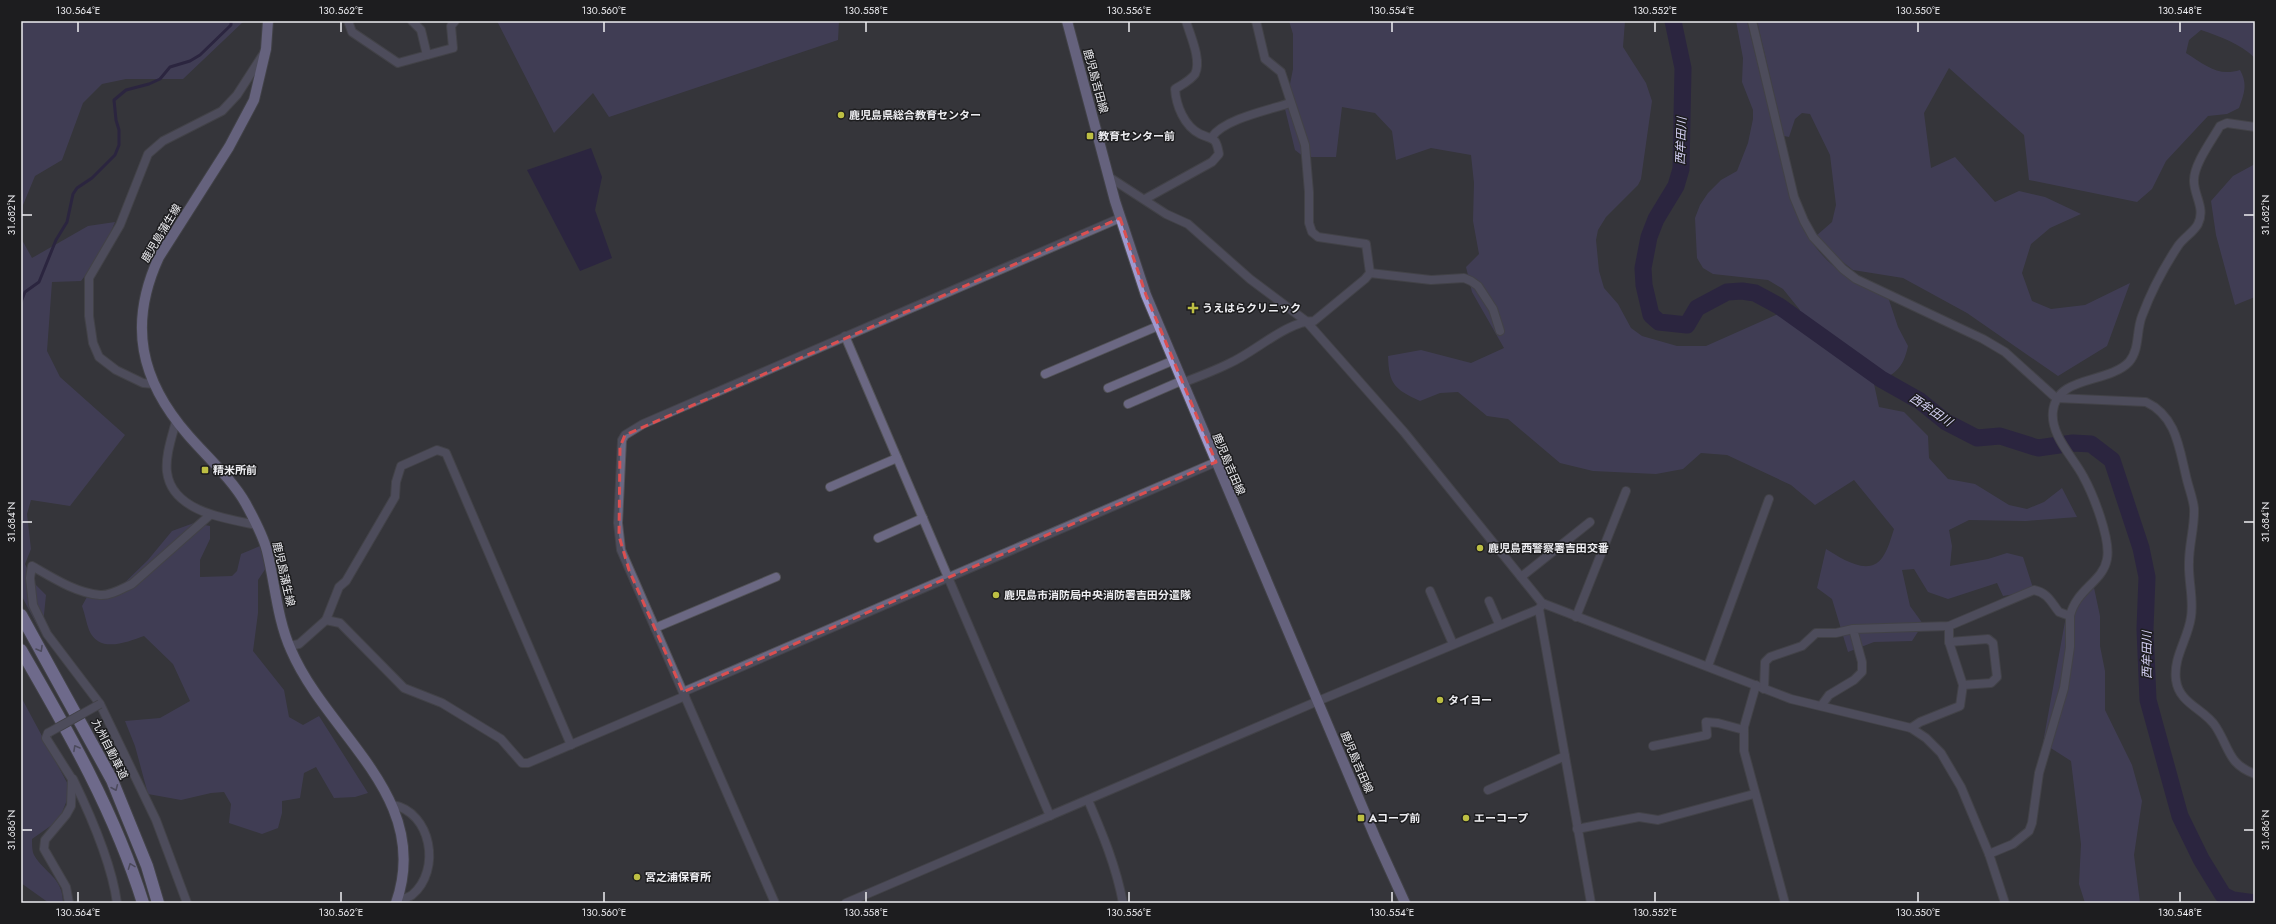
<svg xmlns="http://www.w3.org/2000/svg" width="2276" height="924" font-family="Jost,'Noto Sans JP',sans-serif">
  <rect width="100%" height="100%" fill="#35353a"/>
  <g fill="#4f4873">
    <path d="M 21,21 L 244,21 L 183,79 L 126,79 L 102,84 L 83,103 L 62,160 L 35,176 L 23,205 L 22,240 L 32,258 L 88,226 L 115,222 L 101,255 L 81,281 L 52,282 L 47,351 L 60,377 L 125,435 L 70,506 L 31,500 L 27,514 L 31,549 L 25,564 L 34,583 L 46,595 L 42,634 L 21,595 Z"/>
    <path d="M 497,21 L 839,21 L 838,40 L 609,117 L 593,93 L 554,133 Z"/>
    <path d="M 1289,21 L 1625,21 L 1623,47 L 1646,83 L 1652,101 L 1641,179 L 1638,185 L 1606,217 L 1598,230 L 1596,240 L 1599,271 L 1604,288 L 1618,304 L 1631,328 L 1642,336 L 1677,346 L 1706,346 L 1778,314 L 1800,310 L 1783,289 L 1768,280 L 1713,274 L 1703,268 L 1697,258 L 1695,218 L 1700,205 L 1708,193 L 1721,180 L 1737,171 L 1748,143 L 1753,119 L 1753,110 L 1742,82 L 1743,58 L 1736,21 L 1747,21 L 1793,206 C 1816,260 1837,273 1888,297 L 1898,327 L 1908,346 C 1903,370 1894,374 1874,384 L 1879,407 L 1904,412 L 1928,436 L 1929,458 L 1948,479 L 1975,484 L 2009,505 L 2027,509 L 2044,502 L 2062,488 L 2077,517 L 2026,521 L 1969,520 L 1949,530 L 1952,546 L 1950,566 L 1988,559 L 2007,553 L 2023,557 L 2034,591 L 2003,596 L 1997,583 L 1948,599 L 1928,592 L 1914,569 L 1902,570 L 1910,606 L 1923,624 L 1912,641 L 1874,642 L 1848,652 L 1832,599 L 1817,588 L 1826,549 C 1841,558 1868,577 1882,558 C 1888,550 1891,538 1894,529 L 1854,480 L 1815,505 L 1791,485 L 1727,455 L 1701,453 L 1683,469 L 1656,474 L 1593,471 L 1560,463 L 1508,419 L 1487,416 L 1458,392 L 1440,393 L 1420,401 C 1394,389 1389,384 1388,356 L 1421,350 L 1471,363 L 1504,348 L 1472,292 L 1466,267 L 1479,254 L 1473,221 L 1474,183 L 1471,155 L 1431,148 L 1396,160 L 1392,131 L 1375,113 L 1342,107 L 1336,157 L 1304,157 L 1295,150 L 1285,109 L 1293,69 L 1293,34 Z"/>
    <path d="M 1757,21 L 2255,21 L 2255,58 C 2239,43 2221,37 2201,30 L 2189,40 L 2186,53 C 2205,65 2218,77 2240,70 C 2248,84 2244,94 2239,108 L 2227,114 L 2208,116 L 2166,161 L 2152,189 L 2137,202 L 2029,180 L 2024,135 L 1949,68 L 1924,113 L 1931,168 L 1955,157 L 1995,202 L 2019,191 L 2045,197 L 2081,214 L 2050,228 L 2031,244 L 2022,273 L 2032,301 L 2051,309 L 2085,305 L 2130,283 L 2107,346 L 2058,376 L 1967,313 L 1903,278 L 1853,270 L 1834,255 L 1816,236 L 1832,222 L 1836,205 L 1830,155 L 1810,114 L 1802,113 L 1795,119 L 1789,137 L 1784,136 Z"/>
    <path d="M 2255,164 L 2255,230 L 2253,231 L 2255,234 L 2255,297 L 2235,305 L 2216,235 L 2211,201 L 2233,176 Z"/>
    <path d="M 194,523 L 210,526 L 210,539 L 200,560 L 200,577 L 232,576 L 237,571 L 241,554 L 267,543 L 272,559 L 258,580 L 258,613 L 253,651 L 284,690 L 289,717 L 303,725 L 319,716 L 368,793 L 355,797 L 334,798 L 316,767 L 304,773 L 300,798 L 282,801 L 282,813 L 278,828 L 262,834 L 229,823 L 231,804 L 224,792 L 211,793 L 181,800 L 148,794 L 135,746 L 125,721 L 160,718 L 190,701 L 173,664 L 144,636 C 127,642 99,654 89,630 C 86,622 85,614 82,606 L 88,595 L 111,596 L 148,560 L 172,531 Z"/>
    <path d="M 2093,583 L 2100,616 L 2100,646 L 2105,671 L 2105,710 L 2132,765 L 2142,801 L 2134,855 L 2140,903 L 2085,903 L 2079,884 L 2081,844 L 2071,761 L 2043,743 L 2066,616 Z"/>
    <path d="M 21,697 L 71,790 L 59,820 L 32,839 C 32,844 32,851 34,855 C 45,874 63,877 63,903 L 49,903 L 21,883 Z"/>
  </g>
  <path fill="#201246" d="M 591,148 L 602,177 L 595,210 L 612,258 L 580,271 L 527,170 Z"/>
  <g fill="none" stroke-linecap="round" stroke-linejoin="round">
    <path stroke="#201246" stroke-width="3" d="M 21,302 L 25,292 L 39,282 L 56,240 L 67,222 L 73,194 L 77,188 L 92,178 L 115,155 L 119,145 L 119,130 L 116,120 L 114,100 L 126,90 L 149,84 L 160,79 L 170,67 L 190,61 L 200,55 L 231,25 L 231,21"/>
    <path stroke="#201246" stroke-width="17" d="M 1673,21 L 1683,68 L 1681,169 L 1676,186 L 1656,219 L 1649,237 L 1643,268 L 1644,285 L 1651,315 L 1659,322 L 1687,325 L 1697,308 L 1727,292 L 1742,291 L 1755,293 L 1779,306 L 1881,379 L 1920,401 L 1946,422 L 1977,438 L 2000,436 L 2038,448 L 2073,443 L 2091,444 L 2112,460 L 2141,548 L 2147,577 L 2145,629 L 2148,700 L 2180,816 L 2201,859 L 2223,895 L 2233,900 L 2255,903"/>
    <g stroke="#525257" stroke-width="10">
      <g id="street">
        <path d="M 348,21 L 352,32 L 398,63 L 453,48 L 451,26 L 455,21"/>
        <path d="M 412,21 L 421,30 L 427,55"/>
        <path d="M 1752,21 L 1794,197 L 1804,221 L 1813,237 L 1843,269 L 1856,279 L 1983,339 L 2005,352 L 2056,398 L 2146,402 C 2176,416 2179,447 2186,476 C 2188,486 2193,498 2194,508 C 2195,526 2189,544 2189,562 C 2188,580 2194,599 2191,617 C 2188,639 2173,657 2176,680 C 2179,704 2205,709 2216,727 C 2230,749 2228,764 2255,774"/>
        <path d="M 1212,137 C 1224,119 1269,110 1290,103"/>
        <path d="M 1109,177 L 1166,214 L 1188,224 L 1250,279 L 1306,321 L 1404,432 L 1542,603 L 1791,699 L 1911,728 L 1926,738 L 1941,753 L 1961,787 L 1989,854 L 2005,903"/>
        <path d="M 1145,199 L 1212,162 L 1219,154 C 1216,136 1213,140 1200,134 C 1184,126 1176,105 1175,89 C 1181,85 1190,81 1195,74 C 1202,60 1190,35 1186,21"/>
        <path d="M 1370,273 L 1431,280 L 1464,278 L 1471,281 L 1478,286 L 1493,309 L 1500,331"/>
        <path d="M 845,336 L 1050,816"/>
        <path d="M 1045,374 L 1158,326"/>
        <path d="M 1182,383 C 1198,377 1214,371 1230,363 C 1255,352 1287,321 1314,321 L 1365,279 L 1370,273 L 1366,244 L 1318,237 L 1312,232 L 1309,223 L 1309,192 L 1305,145 L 1281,72 L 1265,59 L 1256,21"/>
        <path d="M 154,384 L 143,383 L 116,370 L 99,357 L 93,343 L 89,316 L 89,278 L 120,225 L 148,154 L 163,141 L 222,111 L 237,95 L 264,53"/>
        <path d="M 1108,388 L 1172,361"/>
        <path d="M 1128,404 L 1181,381"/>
        <path d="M 176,421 C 172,437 165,456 167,472 C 172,512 227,519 257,525"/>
        <path d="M 830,487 L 897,458"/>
        <path d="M 878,538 L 923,518"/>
        <path d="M 1521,577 L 1590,522"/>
        <path d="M 1430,591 L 1453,644"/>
        <path d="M 1489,601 L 1499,624"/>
        <path d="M 1541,606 L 1539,609 L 1591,903"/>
        <path d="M 1576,617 L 1626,491"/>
        <path d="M 326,620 L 339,587 L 346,581 L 395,497 L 396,482 L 401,466 L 437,450 L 446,453 L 571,745"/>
        <path d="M 655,628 L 776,577"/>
        <path d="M 1949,642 L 1988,639 L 1993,643 L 1997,677 L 1991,683 L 1963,685"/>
        <path d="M 289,646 L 299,644 L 326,620 L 340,623 L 404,688 L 442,703 L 501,739 L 522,763 L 528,763 L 685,696"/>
        <path d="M 1708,666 L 1769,499"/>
        <path d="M 1756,685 L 1744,727 L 1744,751 L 1785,903"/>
        <path d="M 1764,689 L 1765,662 L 1770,657 L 1802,646 L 1816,633 L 1836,633 L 1853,629"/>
        <path d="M 683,692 L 1216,462"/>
        <path d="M 1821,706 L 1829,695 L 1854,680 L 1862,672 L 1862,662 L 1853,629 L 1949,626 L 2034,590 C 2048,593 2051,602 2059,612 L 2070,616 C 2076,589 2103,582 2107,559 C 2111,539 2093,494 2083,476 C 2073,457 2050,435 2053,411 C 2057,375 2108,384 2129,362 C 2140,349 2136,331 2142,316 C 2151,292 2164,267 2178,246 C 2183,238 2194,232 2198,224 C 2206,208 2193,194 2194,180 C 2194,164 2212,140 2220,126 L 2227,123 L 2255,127"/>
        <path d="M 1911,728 L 1920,722 L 1960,706 L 1963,685 L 1949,642 L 1949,626"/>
        <path d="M 48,733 L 46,738 L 72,779 L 71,806 L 66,815 L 45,840 L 44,849 L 66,887 L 69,903"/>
        <path d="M 1653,746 L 1707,735 L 1706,722 L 1718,723 L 1744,730"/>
        <path d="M 73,779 C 90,814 112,865 117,903"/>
        <path d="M 1488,790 L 1565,756"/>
        <path d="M 1088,800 C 1103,835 1116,866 1123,903"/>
        <path d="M 393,805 C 431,812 442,870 412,895 C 408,898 402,899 397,900"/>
        <path d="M 1577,829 L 1639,817 L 1658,820 L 1754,794"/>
        <path d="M 1989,854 L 2013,844 L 2029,831 L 2032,823 L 2039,773 L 2064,688 L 2070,647 L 2070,616"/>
        <path d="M 187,903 L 156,820 L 100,704 L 47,634 L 33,605 L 30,578 L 32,566 C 53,578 76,593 100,595 C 110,596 123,588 132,584 L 210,515"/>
        <path d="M 775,903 L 621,550 L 618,523 L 622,440 L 625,435 L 643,424 L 1120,218"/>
        <path d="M 846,903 L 1318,701 L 1539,609"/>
      </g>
    </g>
    <g stroke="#525257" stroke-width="12">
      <g id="primary">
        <path d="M 268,21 L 266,49 L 254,100 L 229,147 L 159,257 C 128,324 140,380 188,435 C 207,457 232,479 246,504 C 254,519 263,535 267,551 C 275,583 277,619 291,650 C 328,736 433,797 396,903"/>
        <path d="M 1067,21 L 1115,201 L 1146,295 L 1375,837 L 1405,903"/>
      </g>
    </g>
    <g stroke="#525257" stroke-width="14">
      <g id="highway">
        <path d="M 21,615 L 112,780 L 147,866 L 158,903"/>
        <path d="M 21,650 C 68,731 115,813 143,903"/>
      </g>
    </g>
    <use href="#street" stroke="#6b6883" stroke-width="8"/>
    <use href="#primary" stroke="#9f99cf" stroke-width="10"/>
    <use href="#highway" stroke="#b4aced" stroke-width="12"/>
    <g stroke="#525257" stroke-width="10" stroke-linecap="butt">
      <path id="street-bridge" d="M 48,733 L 100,704"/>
    </g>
    <use href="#street-bridge" stroke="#6b6883" stroke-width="8"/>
  </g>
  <defs><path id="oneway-chevron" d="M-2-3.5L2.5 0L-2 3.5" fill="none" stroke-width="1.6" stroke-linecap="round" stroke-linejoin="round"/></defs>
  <g stroke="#686486">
    <use href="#oneway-chevron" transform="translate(40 649) rotate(60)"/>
    <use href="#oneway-chevron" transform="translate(76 748) rotate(-119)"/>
    <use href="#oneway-chevron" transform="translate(115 788) rotate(67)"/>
    <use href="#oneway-chevron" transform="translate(131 866) rotate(-111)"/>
  </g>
  <path d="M0 0H2276V924H0ZM 1120,218 L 1146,295 L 1216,462 L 683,692 L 629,570 L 619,536 L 620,447 L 625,435 Z" fill="#35353a" fill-opacity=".55" fill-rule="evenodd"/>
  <path fill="none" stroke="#db4f50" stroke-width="3" stroke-dasharray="8 5" stroke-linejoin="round" d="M 1120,218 L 1146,295 L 1216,462 L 683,692 L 629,570 L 619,536 L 620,447 L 625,435 Z"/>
  <path fill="none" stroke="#ededf1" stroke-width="1.5" d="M 78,22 L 78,32M 341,22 L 341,32M 604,22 L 604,32M 866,22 L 866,32M 1129,22 L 1129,32M 1392,22 L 1392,32M 1655,22 L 1655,32M 1918,22 L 1918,32M 2180,22 L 2180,32M 22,215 L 32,215M 2244,215 L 2254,215M 22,522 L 32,522M 2244,522 L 2254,522M 22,830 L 32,830M 2244,830 L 2254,830M 78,892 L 78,902M 341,892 L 341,902M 604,892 L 604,902M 866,892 L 866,902M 1129,892 L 1129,902M 1392,892 L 1392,902M 1655,892 L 1655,902M 1918,892 L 1918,902M 2180,892 L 2180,902"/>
  <g fill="#bdbf43" stroke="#1d1d1f" stroke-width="1.5">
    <circle cx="841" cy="115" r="4"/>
    <rect x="1086" y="132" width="8" height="8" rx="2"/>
    <path d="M1191 302h4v4h4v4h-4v4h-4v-4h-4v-4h4z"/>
    <rect x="201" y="466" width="8" height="8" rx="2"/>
    <circle cx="1480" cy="548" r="4"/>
    <circle cx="996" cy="595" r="4"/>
    <circle cx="1440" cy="700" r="4"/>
    <rect x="1357" y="814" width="8" height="8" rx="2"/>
    <circle cx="1466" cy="818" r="4"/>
    <circle cx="637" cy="877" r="4"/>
  </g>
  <g text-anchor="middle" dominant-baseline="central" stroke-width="3" stroke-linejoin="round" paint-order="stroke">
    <g font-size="11" fill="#ededf1" stroke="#1d1d1f">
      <text transform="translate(1096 81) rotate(75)">鹿児島吉田線</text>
      <text transform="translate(161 233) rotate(-59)">鹿児島蒲生線</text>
      <text transform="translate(1229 464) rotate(67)">鹿児島吉田線</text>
      <text transform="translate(284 574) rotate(77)">鹿児島蒲生線</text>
      <text transform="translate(110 749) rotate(63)">九州自動車道</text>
      <text transform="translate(1357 762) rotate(67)">鹿児島吉田線</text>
    </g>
    <g font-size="11" font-weight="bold" fill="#ededf1" stroke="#1d1d1f" text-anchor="start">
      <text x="849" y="115">鹿児島県総合教育センター</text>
      <text x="1098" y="136">教育センター前</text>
      <text x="1202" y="308">うえはらクリニック</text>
      <text x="213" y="470">精米所前</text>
      <text x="1488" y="548">鹿児島西警察署吉田交番</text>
      <text x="1004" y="595">鹿児島市消防局中央消防署吉田分遣隊</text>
      <text x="1448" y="700">タイヨー</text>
      <text x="1369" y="818">Aコープ前</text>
      <text x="1474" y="818">エーコープ</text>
      <text x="645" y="877">宮之浦保育所</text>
    </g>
    <g font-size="12" font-style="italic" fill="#d6d2f6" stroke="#1d1d1f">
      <text transform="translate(1681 141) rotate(-88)">西牟田川</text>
      <text transform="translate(1931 410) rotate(34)">西牟田川</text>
      <text transform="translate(2147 655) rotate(-90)">西牟田川</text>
    </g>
  </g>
  <rect width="2276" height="924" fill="none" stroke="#1d1d1f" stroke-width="44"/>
  <rect x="22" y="22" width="2232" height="880" fill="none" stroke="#ededf1" stroke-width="1.5"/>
  <g font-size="10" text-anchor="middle" fill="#ededf1">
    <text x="78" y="14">130.564°E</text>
    <text x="341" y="14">130.562°E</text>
    <text x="604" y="14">130.560°E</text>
    <text x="866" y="14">130.558°E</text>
    <text x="1129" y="14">130.556°E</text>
    <text x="1392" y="14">130.554°E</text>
    <text x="1655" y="14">130.552°E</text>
    <text x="1918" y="14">130.550°E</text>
    <text x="2180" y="14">130.548°E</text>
    <text transform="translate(2265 215) rotate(-90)" y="4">31.682°N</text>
    <text transform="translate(11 215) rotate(-90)" y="4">31.682°N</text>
    <text transform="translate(2265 522) rotate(-90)" y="4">31.684°N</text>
    <text transform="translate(11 522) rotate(-90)" y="4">31.684°N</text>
    <text transform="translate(2265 830) rotate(-90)" y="4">31.686°N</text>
    <text transform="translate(11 830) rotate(-90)" y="4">31.686°N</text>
    <text x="78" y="916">130.564°E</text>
    <text x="341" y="916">130.562°E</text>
    <text x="604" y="916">130.560°E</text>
    <text x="866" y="916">130.558°E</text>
    <text x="1129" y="916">130.556°E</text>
    <text x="1392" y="916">130.554°E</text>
    <text x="1655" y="916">130.552°E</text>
    <text x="1918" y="916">130.550°E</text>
    <text x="2180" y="916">130.548°E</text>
  </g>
</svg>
